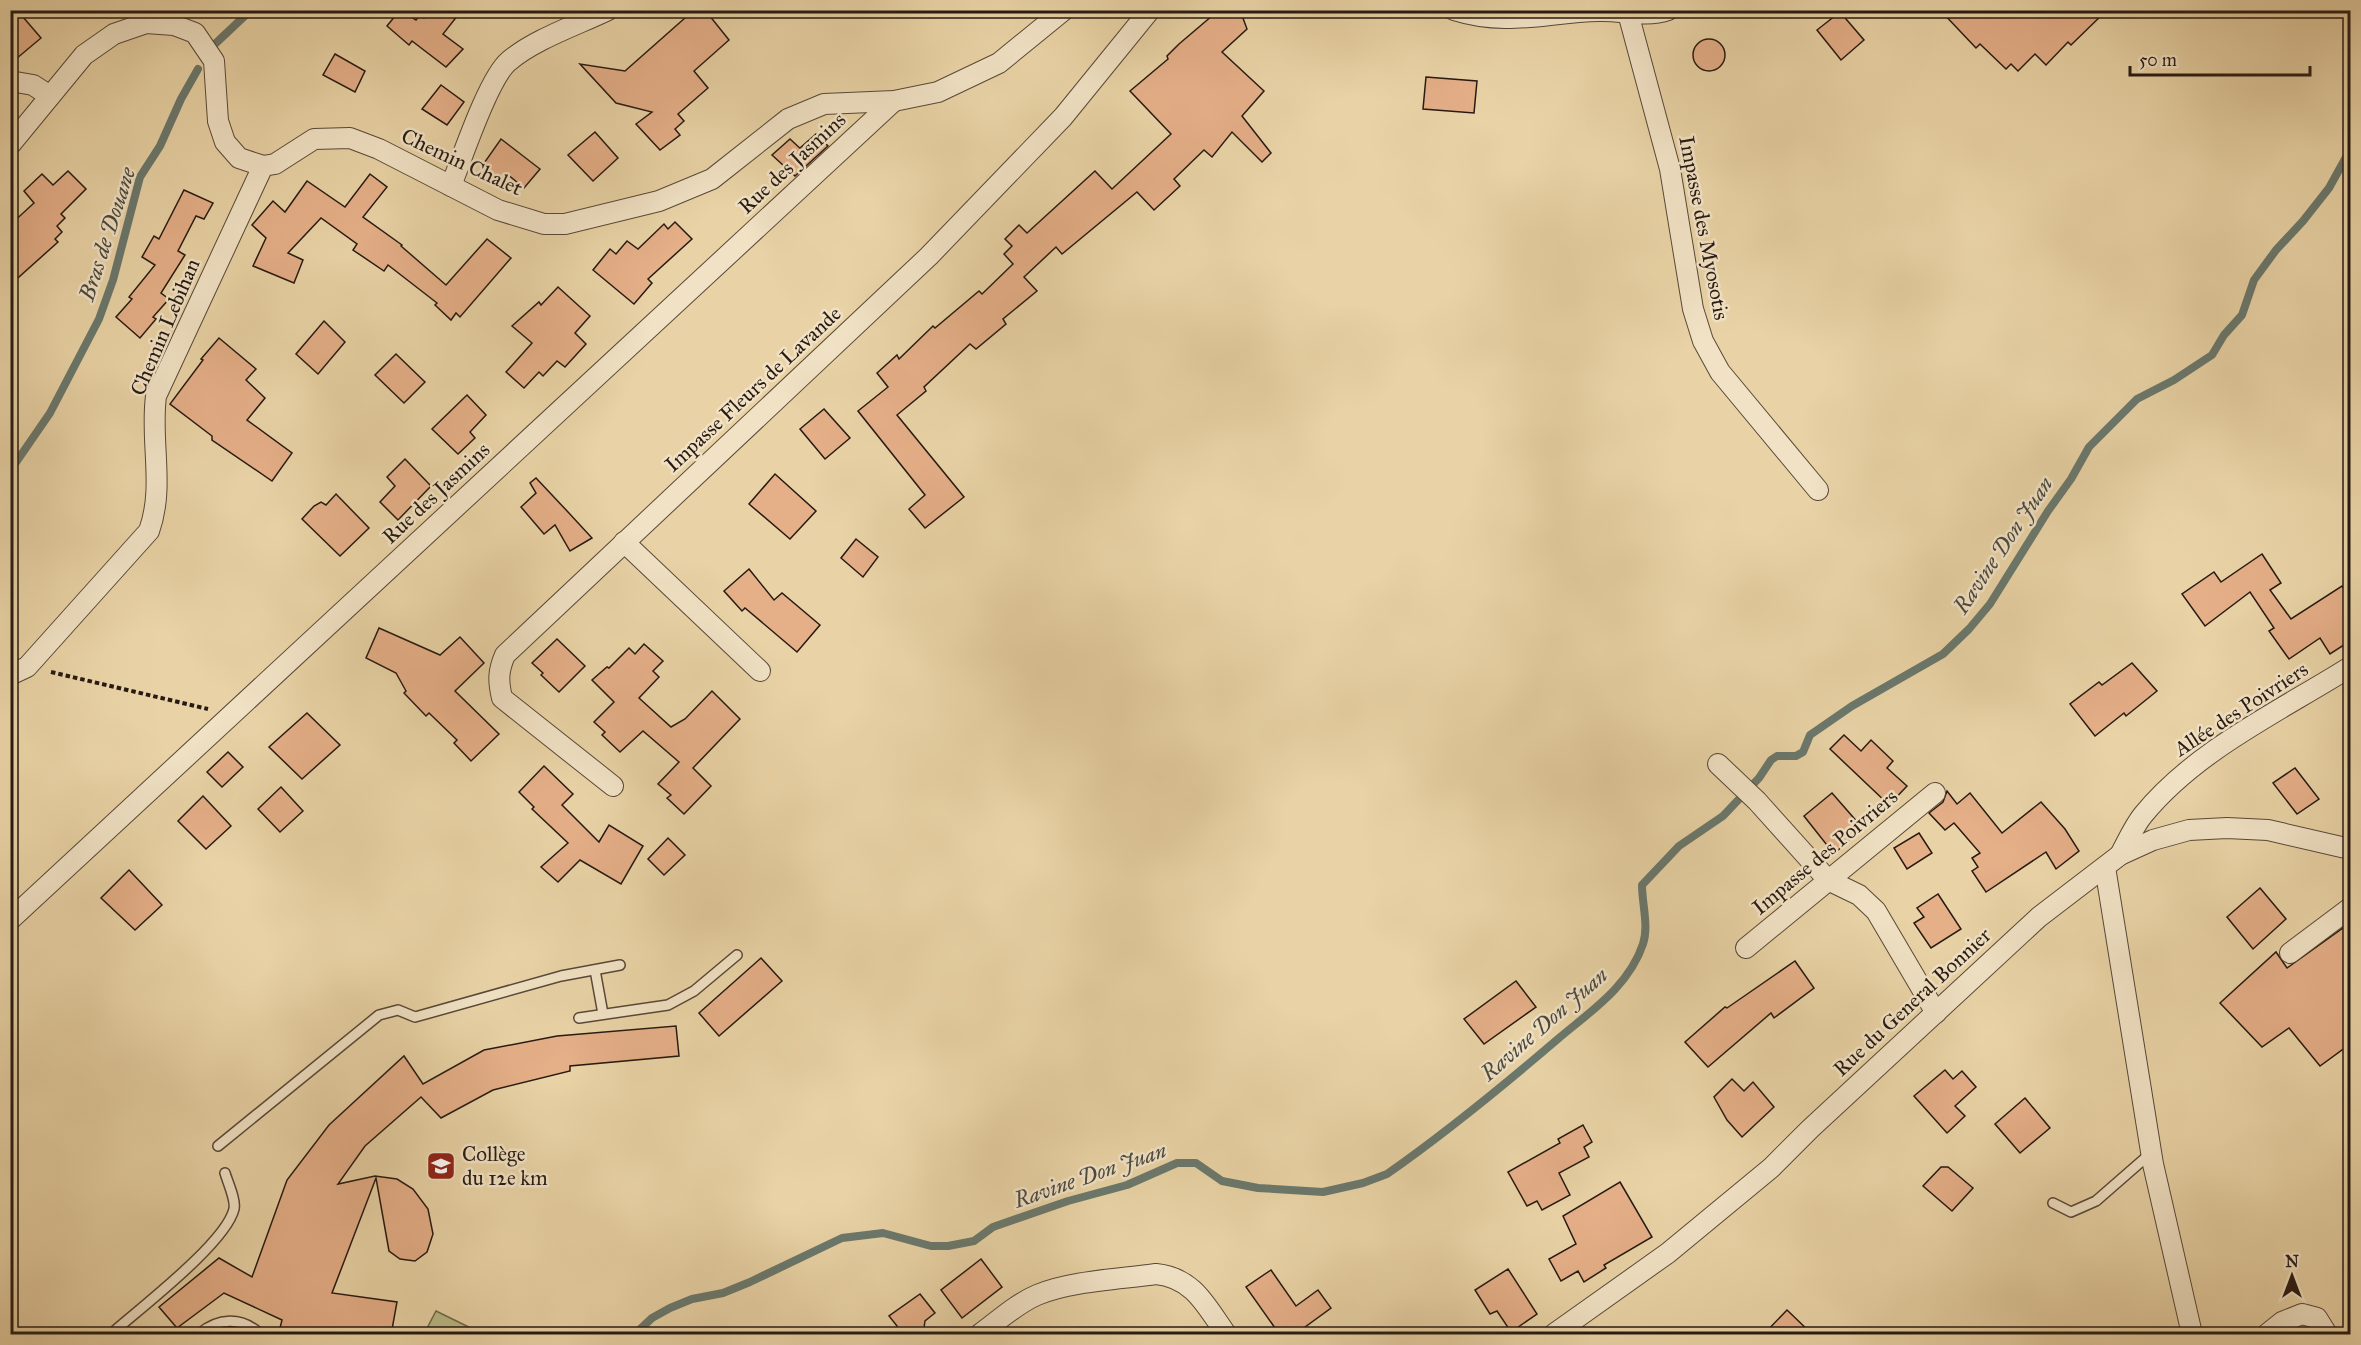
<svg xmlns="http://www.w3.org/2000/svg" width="2361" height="1345" font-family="'IM FELL Great Primer',serif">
  <rect width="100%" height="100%" fill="#e9d3a6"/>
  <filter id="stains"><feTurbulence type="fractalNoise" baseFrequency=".00333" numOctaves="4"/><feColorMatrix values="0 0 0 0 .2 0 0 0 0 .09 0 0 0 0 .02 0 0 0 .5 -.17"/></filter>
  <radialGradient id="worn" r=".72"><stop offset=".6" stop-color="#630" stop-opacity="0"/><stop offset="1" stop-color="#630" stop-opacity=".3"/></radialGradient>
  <path fill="#b8bc86" stroke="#706b4c" stroke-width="1.5" d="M 436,1311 L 483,1334 L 424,1334 Z"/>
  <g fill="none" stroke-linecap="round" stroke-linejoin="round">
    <g stroke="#6a786d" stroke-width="8">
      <path d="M 216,43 L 251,10"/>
      <path d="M 10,471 L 50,413 L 99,319 L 113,280 L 140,177 L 160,146 L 181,99 L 198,69"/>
      <path d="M 635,1334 L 652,1318 L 670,1308 L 692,1299 L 723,1293 L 750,1282 L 842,1238 L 883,1233 L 931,1246 L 948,1246 L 974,1241 L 993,1227 L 1068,1201 L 1127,1185 L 1177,1163 L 1196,1163 L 1222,1181 L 1258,1188 L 1323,1192 L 1363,1183 L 1387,1174 C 1447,1132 1503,1086 1559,1038 C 1591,1011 1629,986 1643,944 C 1649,926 1642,904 1642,885 L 1679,846 L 1723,816 L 1759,778 L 1771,760 L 1777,756 L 1796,756 L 1803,752 L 1810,735 L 1852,706 L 1943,654 L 1969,629 L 1990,604 L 2048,511 L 2071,479 L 2089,447 L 2137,399 L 2174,380 L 2212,355 L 2224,335 L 2242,315 L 2254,280 L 2276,250 L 2303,221 L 2329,188 L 2350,150"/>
    </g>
  </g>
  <g fill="#e5af88" stroke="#271a12" stroke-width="1.5">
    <path d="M 10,10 L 17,10 L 41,38 L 10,64 Z"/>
    <path d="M 400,10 L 416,20 L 420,15 L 424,18 L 431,10 L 462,10 L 443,34 L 463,49 L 446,67 L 412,41 L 409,45 L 387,26 Z"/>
    <path d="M 694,10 L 705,10 L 729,40 L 694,71 L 708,88 L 678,114 L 684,121 L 675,129 L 680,135 L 660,150 L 636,124 L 652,112 L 616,103 L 580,64 L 625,71 Z"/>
    <path d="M 1219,10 L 1240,10 L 1247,29 L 1222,52 L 1264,91 L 1242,116 L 1271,153 L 1262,162 L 1232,132 L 1212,157 L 1204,150 L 1174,179 L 1180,186 L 1154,210 L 1137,192 L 1062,254 L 1056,247 L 1024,277 L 1037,291 L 1003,319 L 1006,324 L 976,349 L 970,344 L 924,387 L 926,391 L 897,415 L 964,497 L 925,528 L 909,509 L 925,495 L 858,411 L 888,387 L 877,373 L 897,355 L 899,359 L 933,326 L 935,328 L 979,291 L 982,294 L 1013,264 L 1004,254 L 1012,246 L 1005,239 L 1019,225 L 1027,233 L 1095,171 L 1112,189 L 1171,134 L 1130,91 L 1168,59 L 1167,56 L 1179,44 Z"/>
    <path d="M 1940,10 L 2107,10 L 2071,45 L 2068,42 L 2046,65 L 2035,54 L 2018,71 L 2011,64 L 2006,69 L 1980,44 L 1976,48 Z"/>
    <path d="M 1840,12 L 1864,40 L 1841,60 L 1817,30 Z"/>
    <circle cx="1709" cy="55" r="16"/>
    <path d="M 335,54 L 365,71 L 355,92 L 323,75 Z"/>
    <path d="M 1426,77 L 1477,81 L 1474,113 L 1423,109 Z"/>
    <path d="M 441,85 L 464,102 L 447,125 L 422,109 Z"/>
    <path d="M 595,132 L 618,158 L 593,181 L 568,155 Z"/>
    <path d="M 816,134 L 828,146 L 795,176 L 772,155 L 790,139 L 803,151 L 800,148 Z"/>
    <path d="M 501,139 L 540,169 L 524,188 L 507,174 L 501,181 L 482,166 Z"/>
    <path d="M 68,171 L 86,189 L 61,214 L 65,218 L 57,226 L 62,232 L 55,239 L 58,242 L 10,285 L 10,225 L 34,203 L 24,191 L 42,174 L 53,185 Z"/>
    <path d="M 370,174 L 387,187 L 363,217 L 402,245 L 401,246 L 446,285 L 487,239 L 511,258 L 460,317 L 456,313 L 451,320 L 435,305 L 437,303 L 388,265 L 384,271 L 353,250 L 357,244 L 321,218 L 288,253 L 303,260 L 294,283 L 253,266 L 266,238 L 252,225 L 273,201 L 285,212 L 307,181 L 345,207 Z"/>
    <path d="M 184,190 L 213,203 L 204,219 L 196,216 L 178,251 L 185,255 L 161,293 L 169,299 L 153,317 L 156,319 L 140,338 L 116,317 L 132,299 L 129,297 L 155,265 L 142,257 L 154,236 L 159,239 Z"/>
    <path d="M 675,222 L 692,239 L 648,279 L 652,283 L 634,304 L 593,270 L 610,249 L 616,254 L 627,241 L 638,249 L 664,224 L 668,229 Z"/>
    <path d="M 558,287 L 590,316 L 575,333 L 586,344 L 565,367 L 557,361 L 543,376 L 539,372 L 524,388 L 506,372 L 532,343 L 512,326 L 539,302 L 541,305 Z"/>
    <path d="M 324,321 L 345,342 L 318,374 L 296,354 Z"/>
    <path d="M 219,338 L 256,369 L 246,380 L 265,398 L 247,420 L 292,453 L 272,481 L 212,440 L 212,436 L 170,404 L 203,360 L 201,359 Z"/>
    <path d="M 396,354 L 425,382 L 404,403 L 375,375 Z"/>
    <path d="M 467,395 L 486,415 L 470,432 L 475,438 L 458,454 L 432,429 Z"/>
    <path d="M 824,409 L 850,438 L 825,459 L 800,429 Z"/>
    <path d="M 405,459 L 431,486 L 398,520 L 380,502 L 395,486 L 387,477 Z"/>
    <path d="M 775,474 L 816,511 L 790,539 L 749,504 Z"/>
    <path d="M 536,478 L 568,512 L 592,538 L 570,551 L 555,525 L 544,534 L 521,507 L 536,493 L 530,483 Z"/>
    <path d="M 336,494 L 369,528 L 340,556 L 302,519 L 314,506 L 321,502 L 326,505 Z"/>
    <path d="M 856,539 L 878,557 L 863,577 L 841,558 Z"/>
    <path d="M 2262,554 L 2281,583 L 2270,590 L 2291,619 L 2342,586 L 2350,597 L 2350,641 L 2330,654 L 2320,638 L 2289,659 L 2269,631 L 2274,628 L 2250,592 L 2205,626 L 2182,594 L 2214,572 L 2221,582 Z"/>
    <path d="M 749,569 L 774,600 L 782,593 L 820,625 L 797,652 L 745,608 L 742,611 L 724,591 Z"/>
    <path d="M 379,628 L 440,655 L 460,637 L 484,663 L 455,691 L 499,734 L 471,761 L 454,743 L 457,740 L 429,713 L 426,716 L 404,693 L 406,691 L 396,673 L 366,658 Z"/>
    <path d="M 557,639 L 585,666 L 559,692 L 541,675 L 543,673 L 532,663 Z"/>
    <path d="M 644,644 L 663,661 L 653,671 L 659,677 L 639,698 L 671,727 L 685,719 L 712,691 L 740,719 L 693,768 L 711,786 L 684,814 L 667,798 L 671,795 L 658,784 L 679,762 L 643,731 L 620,752 L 602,735 L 605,732 L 594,722 L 614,702 L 592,680 L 607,667 L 609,668 L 629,648 L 635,654 Z"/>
    <path d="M 2132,663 L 2157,691 L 2126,716 L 2124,713 L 2095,736 L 2070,704 L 2099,682 L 2102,685 Z"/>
    <path d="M 307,713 L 340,745 L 302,779 L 269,747 Z"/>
    <path d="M 1844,735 L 1861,751 L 1871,740 L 1893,761 L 1887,768 L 1907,786 L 1889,805 L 1830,749 Z"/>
    <path d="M 228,752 L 243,767 L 222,787 L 207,772 Z"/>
    <path d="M 544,766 L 573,794 L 562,805 L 599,842 L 609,825 L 643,846 L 621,884 L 580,860 L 558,882 L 541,867 L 568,843 L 532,809 L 534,807 L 519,792 Z"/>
    <path d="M 2295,768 L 2319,799 L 2297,814 L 2273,783 Z"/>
    <path d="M 281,787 L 303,811 L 280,832 L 258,809 Z"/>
    <path d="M 1947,791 L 1957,804 L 1970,793 L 2002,833 L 2041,802 L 2065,829 L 2079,851 L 2056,869 L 2046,852 L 1986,892 L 1972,871 L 1978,867 L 1972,858 L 1980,853 L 1954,823 L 1945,830 L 1929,813 L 1943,802 Z"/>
    <path d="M 1832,793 L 1859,824 L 1847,833 L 1851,838 L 1834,854 L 1804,816 Z"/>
    <path d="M 203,796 L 231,826 L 206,849 L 178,821 Z"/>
    <path d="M 1919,833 L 1932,853 L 1907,869 L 1894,848 Z"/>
    <path d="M 668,838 L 685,855 L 664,875 L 648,859 Z"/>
    <path d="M 129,870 L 162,905 L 135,930 L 101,898 Z"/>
    <path d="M 2260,888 L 2286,919 L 2253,949 L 2227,917 Z"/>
    <path d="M 1938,894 L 1961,929 L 1931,948 L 1914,923 L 1924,917 L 1917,908 Z"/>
    <path d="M 2350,923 L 2350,1044 L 2320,1066 L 2289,1028 L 2262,1047 L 2220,1003 L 2276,952 L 2287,968 Z"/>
    <path d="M 761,958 L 782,981 L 719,1036 L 699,1013 Z"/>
    <path d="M 1795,961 L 1814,988 L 1774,1018 L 1771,1013 L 1708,1067 L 1685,1042 L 1725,1007 L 1727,1008 Z"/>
    <path d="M 1516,981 L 1536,1007 L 1484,1044 L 1464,1019 Z"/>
    <path d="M 676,1026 L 679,1056 L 570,1066 L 570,1071 L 493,1090 L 441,1118 L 421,1097 L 365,1146 L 338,1184 L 375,1176 L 397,1179 L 413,1189 L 428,1209 L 433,1234 L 427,1252 L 415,1261 L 400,1259 L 389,1251 L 376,1178 L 332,1293 L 397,1302 L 391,1335 L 288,1335 L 280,1328 L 282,1320 L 224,1293 L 177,1328 L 159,1307 L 219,1258 L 252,1277 L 287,1180 L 329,1125 L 404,1056 L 423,1084 L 484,1050 L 557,1036 Z"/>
    <path d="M 1945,1070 L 1953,1079 L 1962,1071 L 1976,1087 L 1955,1106 L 1965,1116 L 1947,1133 L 1914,1096 Z"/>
    <path d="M 1732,1079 L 1744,1091 L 1753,1082 L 1774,1107 L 1742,1137 L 1727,1120 L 1714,1097 Z"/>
    <path d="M 2025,1098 L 2050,1128 L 2020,1153 L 1995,1124 Z"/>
    <path d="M 1583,1125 L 1592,1142 L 1584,1147 L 1589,1157 L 1559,1173 L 1570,1195 L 1542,1210 L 1537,1201 L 1527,1206 L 1508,1172 L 1560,1143 L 1558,1139 Z"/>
    <path d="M 1941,1167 L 1948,1167 L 1973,1188 L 1952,1211 L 1923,1186 Z"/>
    <path d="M 1620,1182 L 1652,1237 L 1604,1265 L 1606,1268 L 1584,1282 L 1578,1271 L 1561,1281 L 1549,1259 L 1576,1244 L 1563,1216 Z"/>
    <path d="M 981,1259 L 1002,1287 L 962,1318 L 941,1290 Z"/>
    <path d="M 1508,1269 L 1537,1314 L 1511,1332 L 1497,1311 L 1490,1314 L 1475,1290 Z"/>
    <path d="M 1271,1270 L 1296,1306 L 1318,1290 L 1331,1308 L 1294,1335 L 1280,1335 L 1246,1287 Z"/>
    <path d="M 920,1294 L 935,1313 L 925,1321 L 923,1335 L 895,1335 L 897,1326 L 889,1316 Z"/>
    <path d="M 1787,1310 L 1813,1335 L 1763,1335 Z"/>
  </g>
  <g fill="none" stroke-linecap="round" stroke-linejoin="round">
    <g stroke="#584837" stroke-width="12">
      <g id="lane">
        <path d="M 595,970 L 603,1014"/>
        <path d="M 579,1018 L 668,1005 L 694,991 L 737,955"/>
        <path d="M 218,1146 L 379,1015 L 398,1010 L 415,1017 L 561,976 L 620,965"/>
        <path d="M 2053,1203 L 2071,1212 L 2096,1201 L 2151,1153"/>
        <path d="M 111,1334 C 139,1309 226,1243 234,1209 C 236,1200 228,1183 225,1173"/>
        <path d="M 199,1334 C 218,1318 241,1316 260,1334"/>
      </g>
    </g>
    <g stroke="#584837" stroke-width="22">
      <g id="street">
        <path d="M 1454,10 C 1508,27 1546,12 1599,11 C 1622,10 1645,18 1668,10"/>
        <path d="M 1628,13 L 1670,169 L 1693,309 L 1703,341 L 1720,372 L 1818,490"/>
        <path d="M 10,81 L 33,85 L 50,96"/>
        <path d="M 10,145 L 84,55 L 114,34 L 146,23 L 174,25 L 195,33 L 214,61 L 218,121 L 225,142 L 239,158 L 263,166 L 275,164 L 314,139 L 350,138 L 379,149 L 498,210 L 544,224 L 565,224 L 659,201 L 712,179 L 788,119 L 824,104 L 894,101 L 938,92 L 999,63 L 1064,10"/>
        <path d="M 451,186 C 462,158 489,77 509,61 C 535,39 577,25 608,10"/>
        <path d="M 624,542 L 760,671"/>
        <path d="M 10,675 L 27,667 L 149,531 C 165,487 150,441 156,396 L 263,166"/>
        <path d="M 1718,764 L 1757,801 L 1828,880 L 1859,895 L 1876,911 L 1936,1013"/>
        <path d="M 613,786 L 502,698 C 498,681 498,671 505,655 L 929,256 L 1063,117 L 1150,10"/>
        <path d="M 2120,855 C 2127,842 2134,826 2143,815 C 2196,750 2280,711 2350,667"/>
        <path d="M 2105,867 L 2153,1164 L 2192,1334"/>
        <path d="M 10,920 L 894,101"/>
        <path d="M 1746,948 L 1935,793"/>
        <path d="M 2290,953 L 2350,908"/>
        <path d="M 980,1334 C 998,1321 1016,1304 1037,1295 C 1069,1281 1121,1279 1156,1274 C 1194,1278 1206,1306 1226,1334"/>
        <path d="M 1554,1334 L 1668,1253 L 1771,1168 L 1810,1129 L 2039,917 L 2120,855 L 2153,840 L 2189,830 L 2227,828 L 2268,830 L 2350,849"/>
        <path d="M 2267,1334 L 2282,1322 L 2302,1314 L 2317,1318 L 2327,1334"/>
      </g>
    </g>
    <path stroke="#271a12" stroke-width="4" stroke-dasharray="4.5 3" stroke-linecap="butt" d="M 51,672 L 208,709"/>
    <use href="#lane" stroke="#f1e2c5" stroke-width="9"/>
    <use href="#street" stroke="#f1e2c5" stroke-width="20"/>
  </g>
  <defs>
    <g id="school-square" transform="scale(1.5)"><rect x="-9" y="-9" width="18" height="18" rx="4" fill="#8f2418" stroke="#f1e2c5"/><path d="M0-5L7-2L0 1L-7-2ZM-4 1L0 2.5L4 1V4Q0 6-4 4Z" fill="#fff"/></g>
  </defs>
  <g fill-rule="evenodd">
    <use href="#school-square" x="441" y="1166"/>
  </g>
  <g text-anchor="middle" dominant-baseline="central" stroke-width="5" stroke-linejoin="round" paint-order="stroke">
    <g font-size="21" fill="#271a12" stroke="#f1e2c5">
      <text transform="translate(462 162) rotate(25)">Chemin Chalet</text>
      <text transform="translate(792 163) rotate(-43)">Rue des Jasmins</text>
      <text transform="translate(1704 228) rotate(79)">Impasse des Myosotis</text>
      <text transform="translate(165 327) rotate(-67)">Chemin Lebihan</text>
      <text transform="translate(753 389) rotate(-43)">Impasse Fleurs de Lavande</text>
      <text transform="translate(436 493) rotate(-43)">Rue des Jasmins</text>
      <text transform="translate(2241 709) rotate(-33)">Allée des Poivriers</text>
      <text transform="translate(1825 852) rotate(-40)">Impasse des Poivriers</text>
      <text transform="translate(1912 1002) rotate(-43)">Rue du General Bonnier</text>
    </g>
    <g font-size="21" fill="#271a12" stroke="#f1e2c5" text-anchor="start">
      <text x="462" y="1154">Collège<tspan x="462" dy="24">du 12e km</tspan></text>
    </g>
    <g font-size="22" font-style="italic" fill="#494940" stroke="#f1e2c5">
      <text transform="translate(107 234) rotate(-72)">Bras de Douane</text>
      <text transform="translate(2003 545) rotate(-56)">Ravine Don Juan</text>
      <text transform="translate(1544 1024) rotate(-41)">Ravine Don Juan</text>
      <text transform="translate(1090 1175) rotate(-19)">Ravine Don Juan</text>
    </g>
  </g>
  <rect width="2361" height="1345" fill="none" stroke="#e9d3a6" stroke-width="36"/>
  <rect x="12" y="12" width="2337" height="1321" fill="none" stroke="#271a12" stroke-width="3"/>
  <rect x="18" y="18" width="2325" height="1309" fill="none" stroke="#271a12" stroke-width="1.5"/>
  <g transform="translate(2292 1276)" stroke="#f1e2c5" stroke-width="4.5" paint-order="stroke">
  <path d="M0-4.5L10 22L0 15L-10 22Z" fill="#271a12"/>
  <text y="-9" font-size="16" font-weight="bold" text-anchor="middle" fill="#271a12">N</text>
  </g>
  <path d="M2130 66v9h180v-9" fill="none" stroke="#271a12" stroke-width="3"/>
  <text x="2139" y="66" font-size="18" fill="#271a12" stroke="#f1e2c5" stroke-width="4.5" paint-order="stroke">50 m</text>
  <rect width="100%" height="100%" filter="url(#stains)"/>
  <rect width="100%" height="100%" fill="url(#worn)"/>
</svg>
